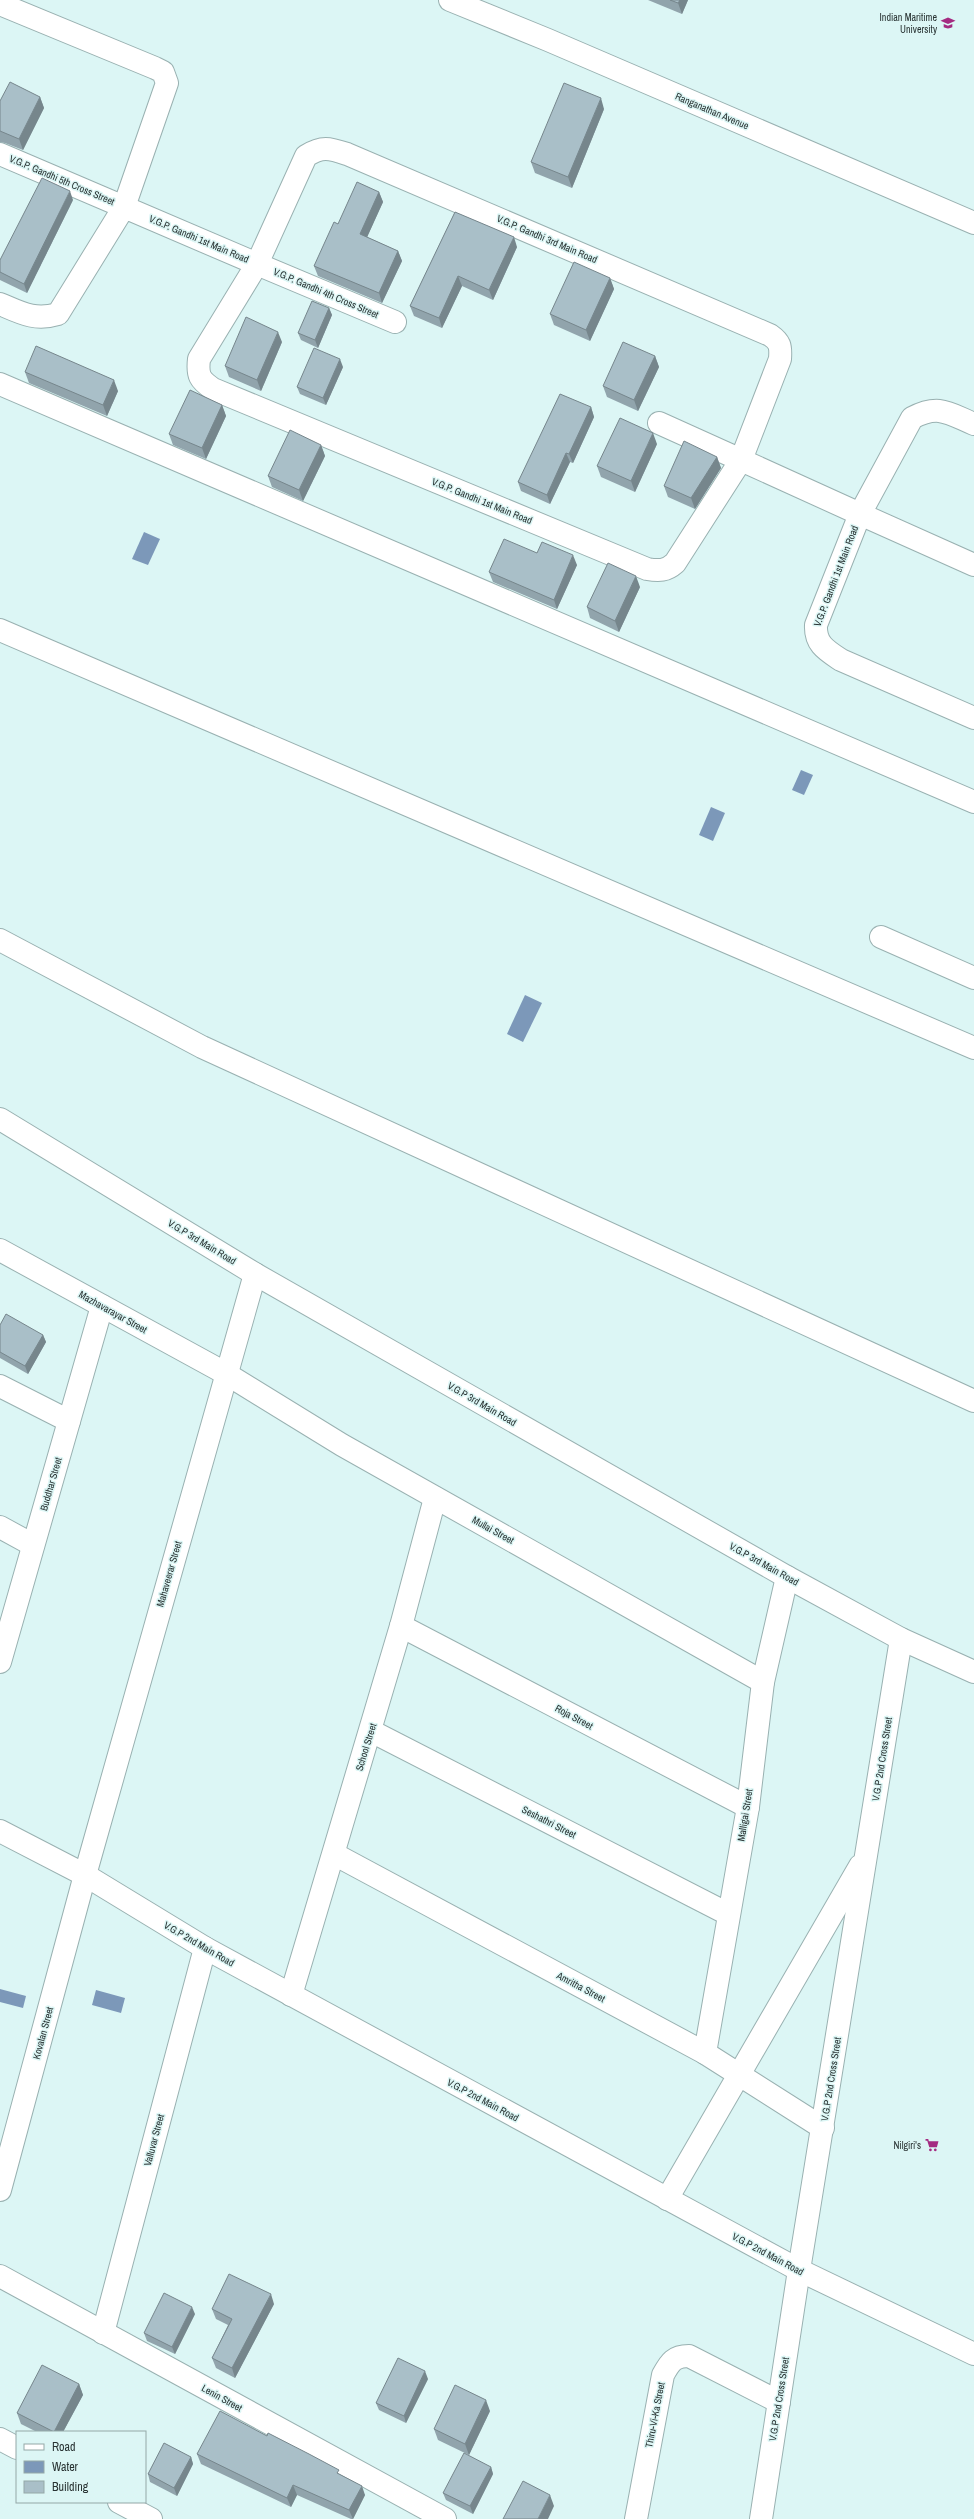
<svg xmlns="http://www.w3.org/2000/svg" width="974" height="2519" font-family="'Archivo Narrow',sans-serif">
  <rect width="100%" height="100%" fill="#dcf6f5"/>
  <g fill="#7c98b9">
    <path d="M 144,532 L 160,539 L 148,565 L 132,559 Z"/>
    <path d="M 801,770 L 813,775 L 804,795 L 792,790 Z"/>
    <path d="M 711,807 L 725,813 L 713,841 L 699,835 Z"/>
    <path d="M 525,995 L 542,1003 L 523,1042 L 507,1034 Z"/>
    <path d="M 0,1989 L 26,1996 L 23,2008 L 0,2002 Z"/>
    <path d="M 96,1990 L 125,1998 L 121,2013 L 92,2005 Z"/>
  </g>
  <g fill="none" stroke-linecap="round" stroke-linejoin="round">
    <g stroke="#99b1b1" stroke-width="24">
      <g id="minor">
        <path d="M 450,0 L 548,40 L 974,223"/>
        <path d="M 0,4 L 155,68 L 163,72 L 167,83 L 124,207 L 0,154"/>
        <path d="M 0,304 C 21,313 35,321 58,314 L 124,207 L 257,264 L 199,359 C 197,376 200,380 213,389 L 647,569 C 659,571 666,571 675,563 L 741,460 L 860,514 L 816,625 C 815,644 826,650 841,660 L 974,718"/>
        <path d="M 395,322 L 257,264 L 306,156 C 322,146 329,148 347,154 L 770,335 C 780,342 781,346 780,359 L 741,460 L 659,423"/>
        <path d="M 0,384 L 974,802"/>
        <path d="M 974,424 C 948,413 939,404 912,418 L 860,514 L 974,565"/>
        <path d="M 0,630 L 974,1048"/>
        <path d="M 881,937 L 974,978"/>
        <path d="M 0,940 L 202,1047 L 974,1401"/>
        <path d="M 0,1119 L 255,1274 L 787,1577 L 901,1639 L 974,1672"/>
        <path d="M 0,1250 L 225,1373 L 342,1445 L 763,1682"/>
        <path d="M 0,1386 L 69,1421"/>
        <path d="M 0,1527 L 33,1545"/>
        <path d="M 401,1626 L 748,1807"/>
        <path d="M 0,1662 L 102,1306"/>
        <path d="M 371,1731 L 728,1914"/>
        <path d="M 0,1831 L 85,1875 L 205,1948 L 799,2270 L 974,2354"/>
        <path d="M 334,1854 L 705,2053 L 823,2128"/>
        <path d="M 291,1995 L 401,1626 L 435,1498"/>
        <path d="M 705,2053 L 748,1807 L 763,1682 L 787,1577"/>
        <path d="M 0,2190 L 85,1875 L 255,1274"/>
        <path d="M 667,2199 L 860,1866"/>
        <path d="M 0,2276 L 445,2519"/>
        <path d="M 103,2333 L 205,1948"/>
        <path d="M 0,2439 L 17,2448"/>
        <path d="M 119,2502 L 151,2519"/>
        <path d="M 636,2519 L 663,2375 C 670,2362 674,2356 689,2356 L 779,2402"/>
        <path d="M 761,2519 L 799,2270 L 901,1639"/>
      </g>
    </g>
    <use href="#minor" stroke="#fff" stroke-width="22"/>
  </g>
  <g fill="#91a4ac">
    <path d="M 648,0 L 688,0 L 682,14 Z"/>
    <path d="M 40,97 L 44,108 L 23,150 L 5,143 L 0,142 L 0,101 Z"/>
    <path d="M 604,109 L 572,188 L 535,173 L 531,162 Z"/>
    <path d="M 379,192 L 383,202 L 367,237 L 398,251 L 402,261 L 382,303 L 318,276 L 314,266 L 338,224 Z"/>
    <path d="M 73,200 L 27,293 L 0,280 L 0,260 Z"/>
    <path d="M 455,212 L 517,247 L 493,300 L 462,286 L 442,328 L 414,316 L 410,306 Z"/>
    <path d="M 610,278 L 614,289 L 590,341 L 554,325 L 550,314 Z"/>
    <path d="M 329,308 L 332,315 L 318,348 L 301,340 L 298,333 Z"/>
    <path d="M 282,342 L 261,391 L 229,377 L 225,366 Z"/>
    <path d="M 655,356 L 659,367 L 638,411 L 607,397 L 603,386 Z"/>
    <path d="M 343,367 L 326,405 L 300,394 L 297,387 Z"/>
    <path d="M 25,372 L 118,391 L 107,416 L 29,383 Z"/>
    <path d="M 222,405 L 226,416 L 206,459 L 173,445 L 169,434 Z"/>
    <path d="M 591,407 L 594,417 L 573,463 L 570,462 L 550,504 L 521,491 L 518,482 Z"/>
    <path d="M 657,444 L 635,492 L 601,477 L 597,466 Z"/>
    <path d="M 321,445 L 325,456 L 303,501 L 272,487 L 268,476 Z"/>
    <path d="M 717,457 L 721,468 L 695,509 L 668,497 L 664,486 Z"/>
    <path d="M 537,553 L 577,565 L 557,609 L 493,582 L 489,572 Z"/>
    <path d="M 640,587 L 619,632 L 590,618 L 587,607 Z"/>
    <path d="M 0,1325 L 43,1335 L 46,1342 L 28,1374 L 0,1358 Z"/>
    <path d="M 274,2304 L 235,2378 L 216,2368 L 212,2358 L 228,2325 L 216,2319 L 212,2309 Z"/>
    <path d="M 195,2314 L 175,2354 L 147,2341 L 144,2333 Z"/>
    <path d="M 428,2379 L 406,2423 L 379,2410 L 376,2403 Z"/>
    <path d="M 79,2384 L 83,2395 L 63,2432 L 37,2432 L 21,2424 L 17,2413 Z"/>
    <path d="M 490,2411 L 469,2455 L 438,2440 L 434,2429 Z"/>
    <path d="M 267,2436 L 340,2475 L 365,2495 L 353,2519 L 351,2519 L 297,2495 L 291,2507 L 201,2464 L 197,2454 Z"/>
    <path d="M 191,2457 L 193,2464 L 177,2496 L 150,2482 L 148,2474 Z"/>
    <path d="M 491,2467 L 493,2474 L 473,2514 L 446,2500 L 443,2493 Z"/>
  </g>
  <g fill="#76868c">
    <path d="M 680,0 L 688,0 L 682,14 L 678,3 Z"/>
    <path d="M 40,97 L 44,108 L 23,150 L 19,139 Z"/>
    <path d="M 601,98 L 604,109 L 572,188 L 568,177 Z"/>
    <path d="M 70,191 L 73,200 L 27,293 L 24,284 Z"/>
    <path d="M 379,192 L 383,202 L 364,244 L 360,234 Z"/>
    <path d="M 514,237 L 517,247 L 493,300 L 489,290 Z"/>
    <path d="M 398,251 L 402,261 L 382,303 L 379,293 Z"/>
    <path d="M 458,276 L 462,286 L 442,328 L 439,318 Z"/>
    <path d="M 610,278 L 614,289 L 590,341 L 586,330 Z"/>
    <path d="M 329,308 L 332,315 L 318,348 L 315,340 Z"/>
    <path d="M 278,332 L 282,342 L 261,391 L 257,380 Z"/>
    <path d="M 655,356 L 659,367 L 638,411 L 634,400 Z"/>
    <path d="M 340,359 L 343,367 L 326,405 L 323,398 Z"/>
    <path d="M 114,380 L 118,391 L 107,416 L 103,405 Z"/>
    <path d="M 222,405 L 226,416 L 206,459 L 202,448 Z"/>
    <path d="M 591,407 L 594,417 L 573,463 L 569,454 Z"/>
    <path d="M 653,433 L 657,444 L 635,492 L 631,481 Z"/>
    <path d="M 321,445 L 325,456 L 303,501 L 299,490 Z"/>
    <path d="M 566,453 L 570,462 L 550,504 L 547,495 Z"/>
    <path d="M 717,457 L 721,468 L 695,509 L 691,498 Z"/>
    <path d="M 573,555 L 577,565 L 557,609 L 554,600 Z"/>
    <path d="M 636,576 L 640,587 L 619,632 L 615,621 Z"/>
    <path d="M 43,1335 L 46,1342 L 28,1374 L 25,1366 Z"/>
    <path d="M 271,2294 L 274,2304 L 235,2378 L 232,2368 Z"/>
    <path d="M 192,2307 L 195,2314 L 175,2354 L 172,2347 Z"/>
    <path d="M 425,2371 L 428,2379 L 406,2423 L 404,2416 Z"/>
    <path d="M 79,2384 L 83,2395 L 63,2432 L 54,2432 Z"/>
    <path d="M 486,2400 L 490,2411 L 469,2455 L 465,2444 Z"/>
    <path d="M 191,2457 L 193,2464 L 177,2496 L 174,2488 Z"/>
    <path d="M 491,2467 L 493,2474 L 473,2514 L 470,2506 Z"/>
    <path d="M 293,2485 L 297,2495 L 291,2507 L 287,2498 Z"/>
    <path d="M 362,2486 L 365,2495 L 353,2519 L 349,2510 Z"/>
    <path d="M 550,2495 L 554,2506 L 548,2519 L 538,2519 Z"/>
  </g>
  <g fill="#a9bfc8" stroke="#76868c">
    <path d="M 670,0 L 680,0 L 678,3 Z"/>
    <path d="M 10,82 L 40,97 L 19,139 L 0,131 L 0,101 Z"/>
    <path d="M 564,83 L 601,98 L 568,177 L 531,162 Z"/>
    <path d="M 42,178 L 70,191 L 24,284 L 0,272 L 0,260 Z"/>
    <path d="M 357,182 L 379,192 L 360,234 L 398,251 L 379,293 L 314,266 L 334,222 L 338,224 Z"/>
    <path d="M 455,212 L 514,237 L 489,290 L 458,276 L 439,318 L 410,306 Z"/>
    <path d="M 574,262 L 610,278 L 586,330 L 550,314 Z"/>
    <path d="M 312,301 L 329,308 L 315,340 L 298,333 Z"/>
    <path d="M 246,317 L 278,332 L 257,380 L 225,366 Z"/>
    <path d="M 623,342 L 655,356 L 634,400 L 603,386 Z"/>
    <path d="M 36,346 L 114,380 L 103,405 L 25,372 Z"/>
    <path d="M 314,348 L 340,359 L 323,398 L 297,387 Z"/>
    <path d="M 190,390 L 222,405 L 202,448 L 169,434 Z"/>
    <path d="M 560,394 L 591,407 L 569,454 L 566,453 L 547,495 L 518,482 Z"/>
    <path d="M 620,418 L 653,433 L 631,481 L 597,466 Z"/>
    <path d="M 290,430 L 321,445 L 299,490 L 268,476 Z"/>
    <path d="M 684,441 L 717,457 L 691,498 L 664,486 Z"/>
    <path d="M 504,539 L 537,553 L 542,542 L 573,555 L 554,600 L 489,572 Z"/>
    <path d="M 608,563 L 636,576 L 615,621 L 587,607 Z"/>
    <path d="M 6,1314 L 43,1335 L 25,1366 L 0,1352 L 0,1325 Z"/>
    <path d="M 229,2274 L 271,2294 L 232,2368 L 212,2358 L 232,2319 L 212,2309 Z"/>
    <path d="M 164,2293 L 192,2307 L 172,2347 L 144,2333 Z"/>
    <path d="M 398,2358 L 425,2371 L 404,2416 L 376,2403 Z"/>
    <path d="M 42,2365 L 79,2384 L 54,2432 L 17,2413 Z"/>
    <path d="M 455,2385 L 486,2400 L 465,2444 L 434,2429 Z"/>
    <path d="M 220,2411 L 267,2436 L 268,2433 L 309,2454 L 339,2470 L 337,2473 L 362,2486 L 349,2510 L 293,2485 L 287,2498 L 197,2454 Z"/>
    <path d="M 164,2443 L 191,2457 L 174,2488 L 148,2474 Z"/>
    <path d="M 464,2453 L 491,2467 L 470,2506 L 443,2493 Z"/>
    <path d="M 523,2481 L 550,2495 L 538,2519 L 503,2519 Z"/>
  </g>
  <defs>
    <g id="university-bare" transform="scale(1.08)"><path d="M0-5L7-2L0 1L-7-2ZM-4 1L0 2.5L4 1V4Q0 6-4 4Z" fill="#a42b81" stroke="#dcf6f5" stroke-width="2.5" paint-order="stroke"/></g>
    <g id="supermarket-bare" transform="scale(1.08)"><path d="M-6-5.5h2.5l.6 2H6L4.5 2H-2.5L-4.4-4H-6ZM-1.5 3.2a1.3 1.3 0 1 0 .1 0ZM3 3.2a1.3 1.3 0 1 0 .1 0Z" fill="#a42b81" stroke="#dcf6f5" stroke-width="2.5" paint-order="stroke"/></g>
  </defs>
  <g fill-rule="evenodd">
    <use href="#university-bare" x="948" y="23"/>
    <use href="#supermarket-bare" x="932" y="2145"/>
  </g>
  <g text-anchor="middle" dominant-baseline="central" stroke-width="3" stroke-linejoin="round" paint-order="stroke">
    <g font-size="10" fill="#283232" stroke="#dcf6f5" text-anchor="end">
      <text x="937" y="17">Indian Maritime<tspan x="937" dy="12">University</tspan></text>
      <text x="921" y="2145">Nilgiri's</text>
    </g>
    <g font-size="10" fill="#283232" stroke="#dcf6f5">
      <text transform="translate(712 111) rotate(23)">Ranganathan Avenue</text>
      <text transform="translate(62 180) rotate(23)">V.G.P. Gandhi 5th Cross Street</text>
      <text transform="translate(199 239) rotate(23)">V.G.P. Gandhi 1st Main Road</text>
      <text transform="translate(547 239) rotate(23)">V.G.P. Gandhi 3rd Main Road</text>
      <text transform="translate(326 293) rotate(23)">V.G.P. Gandhi 4th Cross Street</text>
      <text transform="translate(482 501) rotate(22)">V.G.P. Gandhi 1st Main Road</text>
      <text transform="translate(836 576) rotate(-69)">V.G.P. Gandhi 1st Main Road</text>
      <text transform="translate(202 1242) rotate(31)">V.G.P 3rd Main Road</text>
      <text transform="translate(113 1312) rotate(29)">Mazhavarayar Street</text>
      <text transform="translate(482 1404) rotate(30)">V.G.P 3rd Main Road</text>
      <text transform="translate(51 1484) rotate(-74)">Buddhar Street</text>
      <text transform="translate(493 1530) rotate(29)">Mullai Street</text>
      <text transform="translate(764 1564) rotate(29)">V.G.P 3rd Main Road</text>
      <text transform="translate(169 1574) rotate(-74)">Mahaveerar Street</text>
      <text transform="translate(574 1717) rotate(28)">Roja Street</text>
      <text transform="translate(366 1747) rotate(-73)">School Street</text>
      <text transform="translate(882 1759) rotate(-81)">V.G.P 2nd Cross Street</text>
      <text transform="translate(745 1815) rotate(-81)">Malligai Street</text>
      <text transform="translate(549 1822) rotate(27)">Seshathri Street</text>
      <text transform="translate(199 1944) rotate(30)">V.G.P 2nd Main Road</text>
      <text transform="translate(581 1987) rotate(28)">Amritha Street</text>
      <text transform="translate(43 2033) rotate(-75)">Kovalan Street</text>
      <text transform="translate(831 2079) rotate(-81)">V.G.P 2nd Cross Street</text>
      <text transform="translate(483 2100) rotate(28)">V.G.P 2nd Main Road</text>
      <text transform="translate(154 2140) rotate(-75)">Valluvar Street</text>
      <text transform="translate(768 2254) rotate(28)">V.G.P 2nd Main Road</text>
      <text transform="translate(222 2398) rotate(29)">Lenin Street</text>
      <text transform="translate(779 2399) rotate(-81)">V.G.P 2nd Cross Street</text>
      <text transform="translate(655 2415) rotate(-79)">Thiru-Vi-Ka Street</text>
    </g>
  </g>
  <rect x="16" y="2431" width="130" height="72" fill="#dcf6f5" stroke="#94a8a7"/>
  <rect x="24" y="2444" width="20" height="6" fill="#ffffff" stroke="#94a8a7"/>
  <text x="52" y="2451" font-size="12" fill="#283232">Road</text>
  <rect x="24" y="2461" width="20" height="12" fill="#7c98b9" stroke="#94a8a7"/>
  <text x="52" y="2471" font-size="12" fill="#283232">Water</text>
  <rect x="24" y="2481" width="20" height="12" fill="#a9bfc8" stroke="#94a8a7"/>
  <text x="52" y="2491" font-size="12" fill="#283232">Building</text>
</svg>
